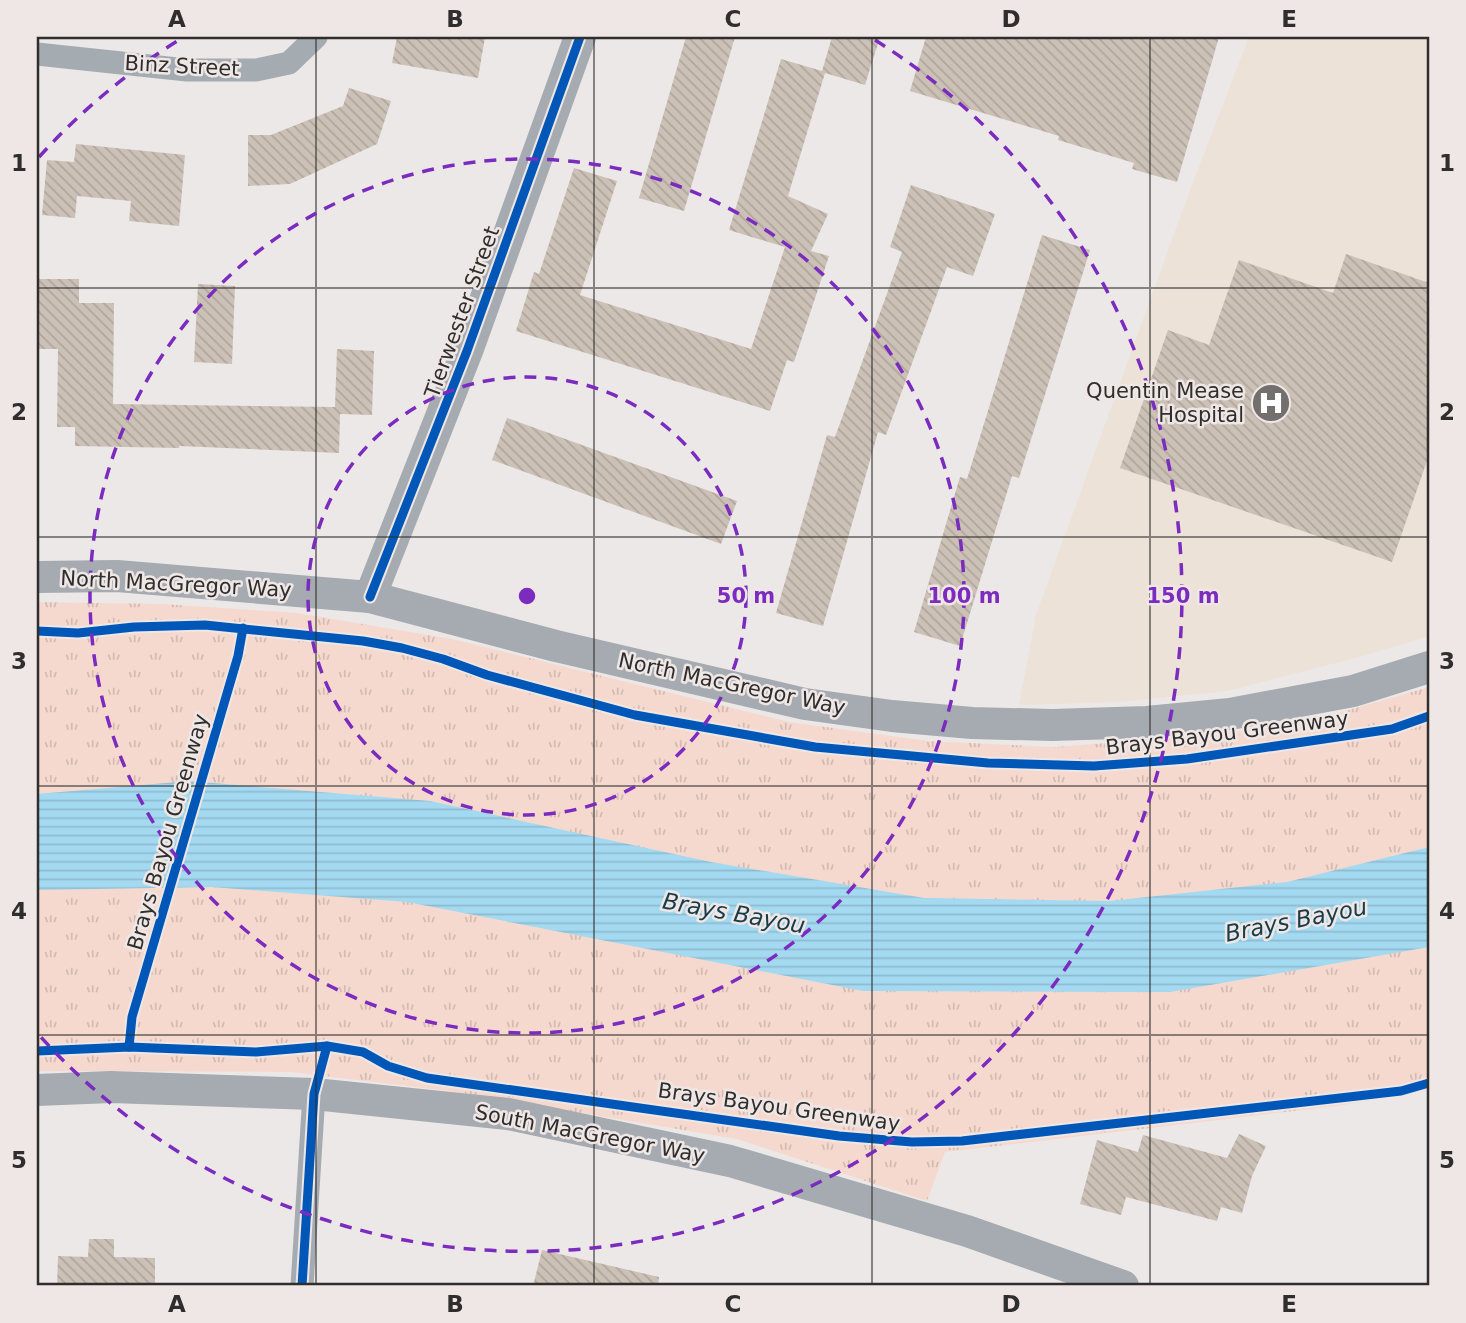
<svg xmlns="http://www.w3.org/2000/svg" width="1466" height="1323" font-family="'DejaVu Sans',sans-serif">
  <defs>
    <pattern id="park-tufts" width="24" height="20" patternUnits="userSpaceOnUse" patternTransform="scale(1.75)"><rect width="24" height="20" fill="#f6d9ce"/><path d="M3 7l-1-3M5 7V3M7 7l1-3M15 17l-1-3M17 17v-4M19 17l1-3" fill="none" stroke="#d3bbb1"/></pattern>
    <pattern id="water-rules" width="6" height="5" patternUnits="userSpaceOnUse" patternTransform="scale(1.75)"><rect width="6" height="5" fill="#a4daf1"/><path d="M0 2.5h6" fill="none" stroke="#8ebbcf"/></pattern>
    <pattern id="building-back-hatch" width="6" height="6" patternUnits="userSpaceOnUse" patternTransform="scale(1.75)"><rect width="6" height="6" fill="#ccc1b6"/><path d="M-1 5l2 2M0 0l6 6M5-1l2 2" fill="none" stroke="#b0a69d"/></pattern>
  </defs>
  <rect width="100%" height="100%" fill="#ece8e7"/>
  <path fill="#ece2d7" d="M 1249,37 L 1429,37 L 1429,636 L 1370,654 L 1228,691 L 1119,702 L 1019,705 L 1036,615 L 1190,190 Z"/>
  <path fill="url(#park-tufts)" d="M 37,602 L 163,604 L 297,613 L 452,639 L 789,722 L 928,741 L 1055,747 L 1223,734 L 1345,711 L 1429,687 L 1429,1091 L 1337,1106 L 945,1152 L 927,1201 L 737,1139 L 449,1091 L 290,1072 L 37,1071 Z"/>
  <path fill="url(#water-rules)" d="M 189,781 L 430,801 L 711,862 L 924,898 L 1110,901 L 1287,882 L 1429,847 L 1429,947 L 1170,992 L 863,991 L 407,902 L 212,887 L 37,890 L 37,794 Z"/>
  <g fill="url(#building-back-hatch)">
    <path d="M 397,37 L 485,37 L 478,78 L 392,63 Z"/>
    <path d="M 686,37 L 735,37 L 684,211 L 639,198 Z"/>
    <path d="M 832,37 L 880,37 L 865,85 L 825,73 L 788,196 L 828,214 L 811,251 L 829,256 L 794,362 L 787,360 L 770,411 L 516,331 L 534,272 L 539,274 L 574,168 L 617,181 L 580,295 L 751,349 L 785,247 L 729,230 L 781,59 L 822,71 Z"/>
    <path d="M 926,37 L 1219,37 L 1177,182 L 1132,169 L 1134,163 L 1058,140 L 1059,136 L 910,91 Z"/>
    <path d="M 349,88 L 391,101 L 377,144 L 290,184 L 248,186 L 248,135 L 271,135 L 343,106 Z"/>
    <path d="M 76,144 L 185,155 L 179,226 L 129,221 L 131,201 L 77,196 L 75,218 L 42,215 L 47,160 L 74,162 Z"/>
    <path d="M 911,185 L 995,214 L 973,276 L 947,267 L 886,435 L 878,432 L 823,626 L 776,613 L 827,435 L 835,437 L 902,252 L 890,247 Z"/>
    <path d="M 1042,235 L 1090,250 L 1019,478 L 1012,476 L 960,646 L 914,632 L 960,477 L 967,479 Z"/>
    <path d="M 1346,254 L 1429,283 L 1429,455 L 1392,562 L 1120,468 L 1168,330 L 1209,345 L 1239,260 L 1333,293 Z"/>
    <path d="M 39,279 L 79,279 L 79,303 L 114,303 L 113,404 L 335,407 L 337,349 L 374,351 L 372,415 L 340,414 L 339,453 L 179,446 L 179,448 L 75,446 L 75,427 L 57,427 L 58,349 L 37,349 Z"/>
    <path d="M 198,284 L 235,286 L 232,364 L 194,362 Z"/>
    <path d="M 507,418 L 737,501 L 721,544 L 492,460 Z"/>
    <path d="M 1239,1134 L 1266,1146 L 1252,1176 L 1242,1213 L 1221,1207 L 1217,1221 L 1126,1197 L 1121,1215 L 1080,1204 L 1097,1140 L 1138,1152 L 1143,1135 L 1227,1158 Z"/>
    <path d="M 89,1239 L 114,1239 L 114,1257 L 155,1258 L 155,1286 L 57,1286 L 58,1256 L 88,1257 Z"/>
    <path d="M 542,1250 L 659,1277 L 658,1286 L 533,1286 Z"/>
  </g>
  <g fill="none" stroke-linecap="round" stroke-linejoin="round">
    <g stroke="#a5acb1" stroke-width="23">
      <path d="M 37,54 L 187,70 L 256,70 L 289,63 L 316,37"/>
      <path d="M 302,1286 L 314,1094"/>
    </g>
    <g stroke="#a5abb0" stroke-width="32">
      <path d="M 37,577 L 117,576 L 370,597 L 556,646 L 805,704 L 892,716 L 972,723 L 1052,725 L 1147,722 L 1230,714 L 1353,691 L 1429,667"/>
      <path d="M 370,597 L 467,351 L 580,37"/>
      <path d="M 37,1090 L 111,1087 L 314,1094 L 508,1114 L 730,1161 L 967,1231 L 1123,1286"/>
    </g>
    <g stroke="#eee7e5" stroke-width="13">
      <g id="cycleway">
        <path d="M 370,597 L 467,351 L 580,37"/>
        <path d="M 37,631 L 78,633 L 134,627 L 205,625 L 363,641 L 402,648 L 443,659 L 487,675 L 635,715 L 815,747 L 988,763 L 1094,766 L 1187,759 L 1392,729 L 1429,716"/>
        <path d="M 129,1047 L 132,1017 L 238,656 L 243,628"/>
        <path d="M 37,1051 L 129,1047 L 256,1052 L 327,1046 L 363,1052 L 388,1066 L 427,1078 L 839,1136 L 912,1142 L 962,1141 L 1401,1091 L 1429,1083"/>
        <path d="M 302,1286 L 314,1094 L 327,1046"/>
      </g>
    </g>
    <use href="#cycleway" stroke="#0057b8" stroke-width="9"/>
  </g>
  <path fill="none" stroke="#302e2d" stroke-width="2" stroke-opacity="0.55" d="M 316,37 L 316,1286M 594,37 L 594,1286M 872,37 L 872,1286M 1150,37 L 1150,1286M 37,288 L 1429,288M 37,537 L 1429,537M 37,786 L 1429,786M 37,1035 L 1429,1035"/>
  <g fill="none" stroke="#7b2cbf" stroke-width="3.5" stroke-dasharray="12 9">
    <circle cx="527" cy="596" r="219"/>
    <circle cx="527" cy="596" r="437"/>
    <path d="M39 157A656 656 0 0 1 179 40M875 40A656 656 0 1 1 39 1035"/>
  </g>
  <defs>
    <g id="hospital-disc" transform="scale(2.0125)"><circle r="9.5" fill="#726f6e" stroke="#eee7e5"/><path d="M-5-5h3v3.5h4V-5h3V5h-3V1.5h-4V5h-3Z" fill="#fff"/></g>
  </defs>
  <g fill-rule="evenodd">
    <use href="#hospital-disc" x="1271" y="403"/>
  </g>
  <g text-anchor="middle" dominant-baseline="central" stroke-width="5" stroke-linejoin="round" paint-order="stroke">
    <g font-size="21" fill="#302e2d" stroke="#eee7e5">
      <text transform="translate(182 66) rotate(3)">Binz Street</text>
      <text transform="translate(462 312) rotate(-70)">Tierwester Street</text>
      <text transform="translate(176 584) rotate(3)">North MacGregor Way</text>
      <text transform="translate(732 684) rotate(12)">North MacGregor Way</text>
      <text transform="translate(1227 733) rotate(-7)">Brays Bayou Greenway</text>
      <text transform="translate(168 832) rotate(-74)">Brays Bayou Greenway</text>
      <text transform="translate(779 1107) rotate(8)">Brays Bayou Greenway</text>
      <text transform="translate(590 1134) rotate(11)">South MacGregor Way</text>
    </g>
    <g font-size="21" fill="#302e2d" stroke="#eee7e5" text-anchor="end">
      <text x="1244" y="391">Quentin Mease<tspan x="1244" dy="24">Hospital</tspan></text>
    </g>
    <g font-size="23" font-style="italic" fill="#183c4a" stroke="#eee7e5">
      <text transform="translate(734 913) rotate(10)">Brays Bayou</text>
      <text transform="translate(1296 920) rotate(-11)">Brays Bayou</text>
    </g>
  </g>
  <circle cx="527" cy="596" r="10" fill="#7b2cbf" stroke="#eee7e5" stroke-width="3.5"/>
  <g font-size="21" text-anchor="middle" font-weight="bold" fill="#7b2cbf" stroke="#eee7e5" stroke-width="5" stroke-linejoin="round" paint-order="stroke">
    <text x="746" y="603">50 m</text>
    <text x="964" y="603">100 m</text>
    <text x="1183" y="603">150 m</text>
  </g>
  <rect width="1466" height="1323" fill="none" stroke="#eee7e5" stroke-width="77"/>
  <rect x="38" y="38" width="1390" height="1246" fill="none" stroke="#302e2d" stroke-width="2.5"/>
  <g font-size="23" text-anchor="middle" font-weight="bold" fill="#302e2d">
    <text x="177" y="27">A</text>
    <text x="455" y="27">B</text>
    <text x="733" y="27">C</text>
    <text x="1011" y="27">D</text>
    <text x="1289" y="27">E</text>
    <text x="19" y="171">1</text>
    <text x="1447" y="171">1</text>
    <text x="19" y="420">2</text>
    <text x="1447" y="420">2</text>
    <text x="19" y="669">3</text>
    <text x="1447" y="669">3</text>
    <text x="19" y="919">4</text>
    <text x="1447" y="919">4</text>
    <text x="19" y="1168">5</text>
    <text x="1447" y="1168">5</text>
    <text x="177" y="1312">A</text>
    <text x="455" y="1312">B</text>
    <text x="733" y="1312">C</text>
    <text x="1011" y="1312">D</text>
    <text x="1289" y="1312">E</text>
  </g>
</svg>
